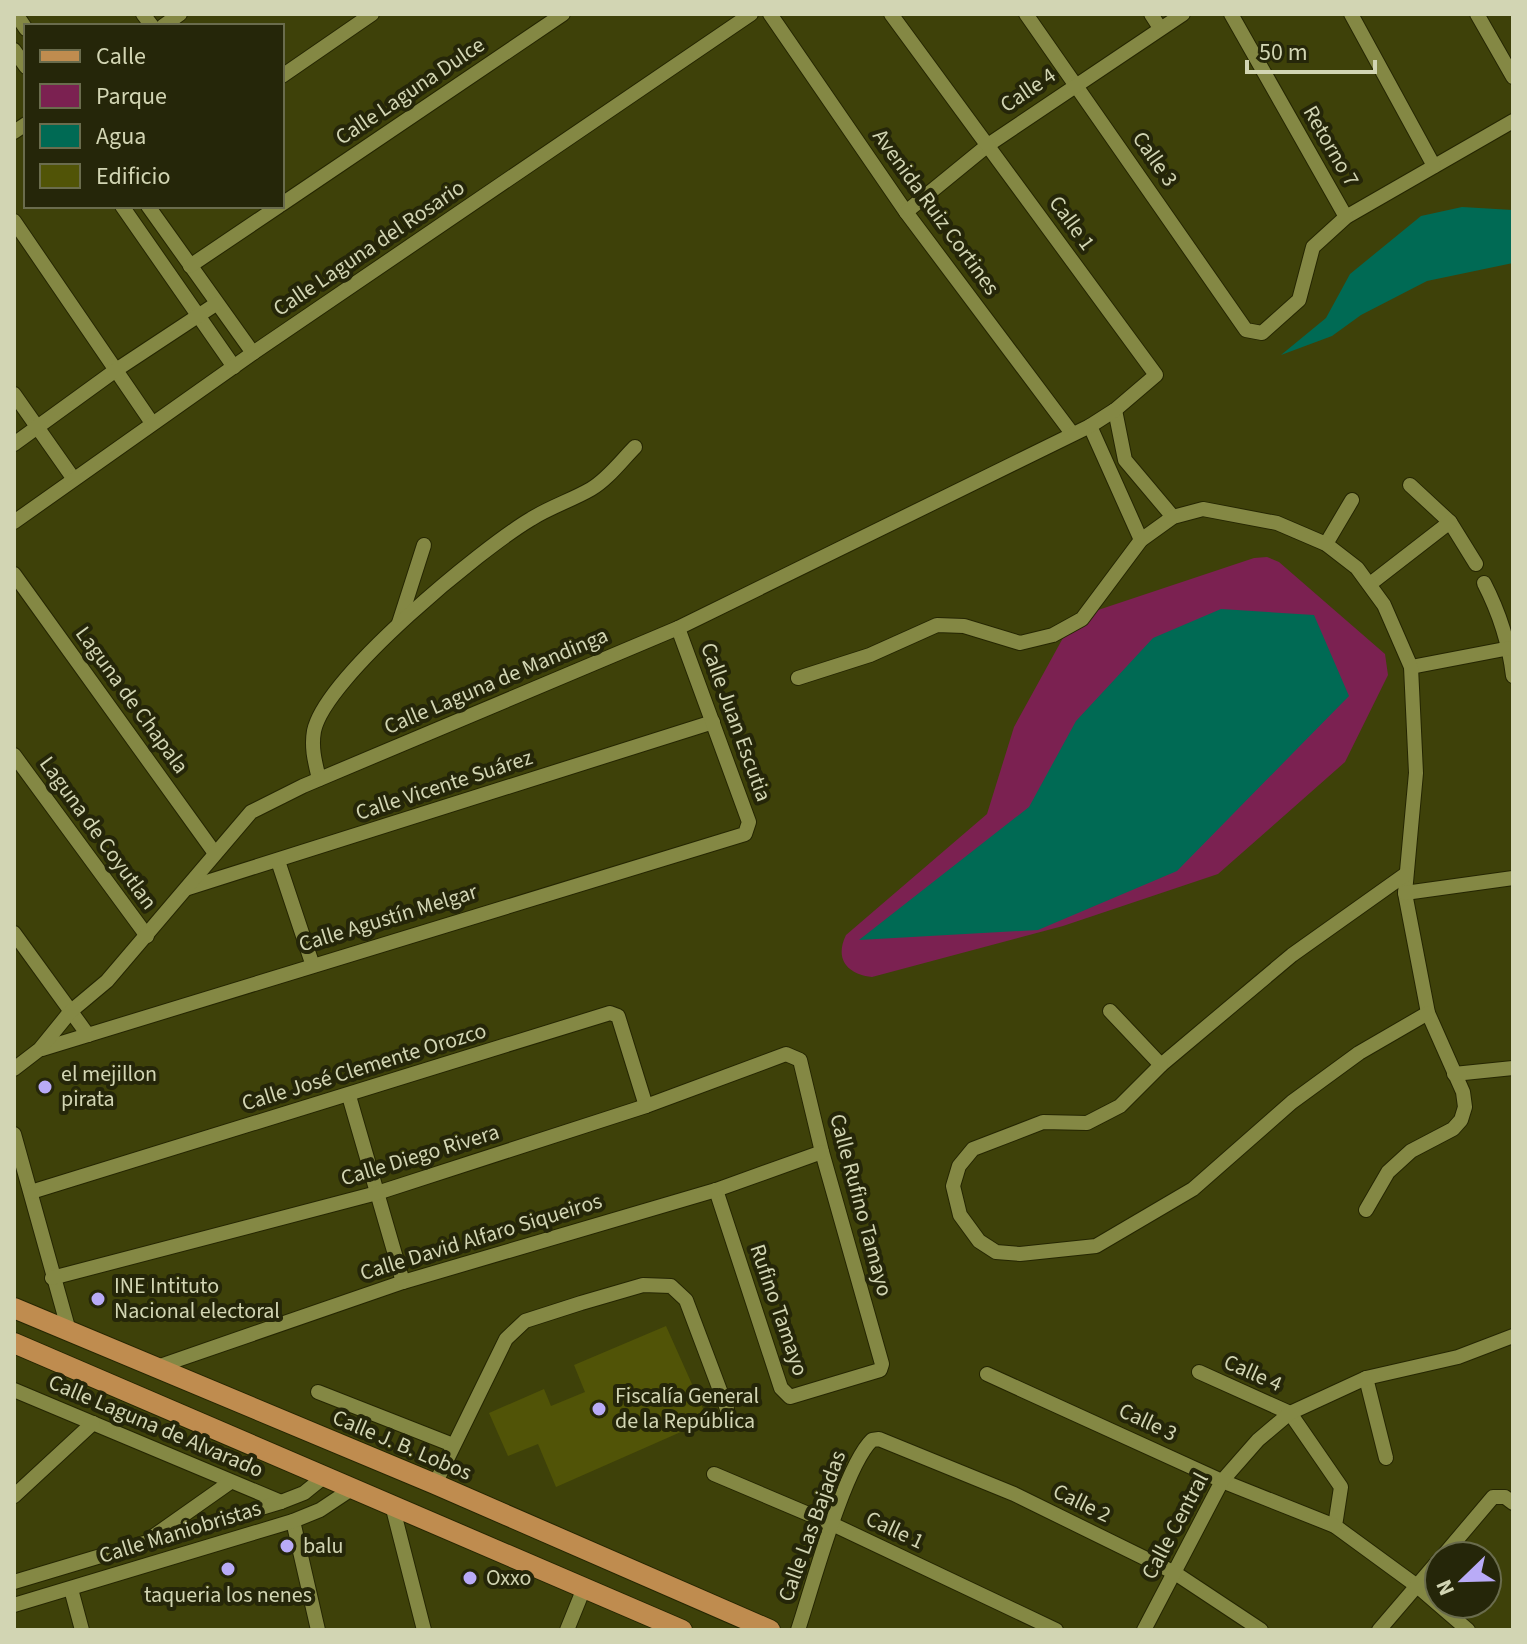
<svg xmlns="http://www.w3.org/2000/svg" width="1527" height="1644" font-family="'Source Sans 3',sans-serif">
  <rect width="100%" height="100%" fill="#3e4109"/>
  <path fill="#7b2151" d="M 1267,557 L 1279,562 L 1385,654 L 1388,675 L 1345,762 L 1218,874 L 1063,926 L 872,977 C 848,974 834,960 846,935 L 987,814 L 1014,727 L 1069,627 L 1080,616 L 1254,558 Z"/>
  <g fill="#006a54">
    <path d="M 1462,207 L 1513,210 L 1513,263 L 1427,281 L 1361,315 L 1332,336 L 1281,355 L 1326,318 L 1350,274 L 1421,216 Z"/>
    <path d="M 1221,609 L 1314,615 L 1349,696 L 1177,871 L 1038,930 L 859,940 L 1029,807 L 1076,721 L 1153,638 Z"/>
  </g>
  <path fill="#515407" d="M 666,1326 L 708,1420 L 556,1487 L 538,1444 L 508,1456 L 489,1413 L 544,1389 L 551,1406 L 585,1392 L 574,1365 Z"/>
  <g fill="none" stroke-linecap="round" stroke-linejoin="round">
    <g stroke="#252602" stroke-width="16">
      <g id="minor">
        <path d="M 16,14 L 26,29"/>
        <path d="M 143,14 L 152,26"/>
        <path d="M 770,14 L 906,212 L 1071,432"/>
        <path d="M 1026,14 L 1246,330 L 1262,333 L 1299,300 L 1313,247 L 1346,217 L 1513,121"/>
        <path d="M 1151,14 L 1160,28"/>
        <path d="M 1231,14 L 1346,217"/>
        <path d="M 1351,14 L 1434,166"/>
        <path d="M 1477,14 L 1513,77"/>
        <path d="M 163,26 L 180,14"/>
        <path d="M 14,50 L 26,67"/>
        <path d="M 282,76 L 372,14"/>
        <path d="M 14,132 L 26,124"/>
        <path d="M 282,204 L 563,14"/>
        <path d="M 122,206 L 234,367"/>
        <path d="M 148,206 L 253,353"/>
        <path d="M 906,212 L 988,145 L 1183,14"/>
        <path d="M 14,221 L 152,423"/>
        <path d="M 190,266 L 279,206"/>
        <path d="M 14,394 L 73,478"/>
        <path d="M 1115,410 L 1125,460 L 1173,517"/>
        <path d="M 1090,426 L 1141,540"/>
        <path d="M 14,444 L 116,370 L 216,304"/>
        <path d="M 1410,485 L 1450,522 L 1476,564"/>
        <path d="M 14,522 L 253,353 L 751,14"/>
        <path d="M 1326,544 L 1352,500"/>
        <path d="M 14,574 L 214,852"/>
        <path d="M 1484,583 C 1500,614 1509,642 1513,676"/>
        <path d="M 1370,584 L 1450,522"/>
        <path d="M 399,623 L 424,545"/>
        <path d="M 1411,667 L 1510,648"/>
        <path d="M 798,678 L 870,655 L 937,625 L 964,626 L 1020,643 L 1053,635 L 1082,619 L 1141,540 L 1173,517 L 1203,509 L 1277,523 L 1326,544 L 1357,568 L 1384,605 L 1411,667 L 1416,773 L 1405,893 L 1428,1013 L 1463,1092 L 1465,1107 L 1461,1120 L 1453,1129 L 1411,1151 L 1388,1172 L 1366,1210"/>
        <path d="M 14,755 L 147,936"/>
        <path d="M 319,779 C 315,762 311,748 314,731 C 325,677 482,548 531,519 C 550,507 572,500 591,489 C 608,479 622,460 635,447"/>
        <path d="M 278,861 L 312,963"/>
        <path d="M 1406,874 L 1292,955 L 1161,1065 L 1120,1106 L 1087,1123 L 1043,1122 L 973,1149 L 959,1166 L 953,1186 L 960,1215 L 979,1241 L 996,1252 L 1020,1254 L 1096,1246 L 1193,1189 L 1292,1102 L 1359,1053 L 1428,1013"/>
        <path d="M 188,888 L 713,722"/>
        <path d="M 1405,893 L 1513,878"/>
        <path d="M 14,933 L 88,1035"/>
        <path d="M 1110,1011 L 1161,1065"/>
        <path d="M 42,1049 L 745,834 L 749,822 L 678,628"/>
        <path d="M 14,1069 L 40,1049 L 70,1012 L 107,981 L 251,812 L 303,786 L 678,628 L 1090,426 L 1115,410 L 1156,375 L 891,14"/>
        <path d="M 1454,1074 L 1513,1068"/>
        <path d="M 349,1096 L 403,1282"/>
        <path d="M 14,1134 L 69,1331"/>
        <path d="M 31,1192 L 610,1013 L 618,1016 L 646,1106"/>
        <path d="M 52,1278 L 377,1193 L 646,1106 L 786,1054 L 800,1060 L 822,1152 L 882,1364 L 880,1370 L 790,1397 L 781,1388 L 716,1190"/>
        <path d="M 154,1368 L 403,1282 L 716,1190 L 822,1152"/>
        <path d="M 1199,1372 L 1290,1413 L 1341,1487 L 1335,1526 L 1417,1586 L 1468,1630"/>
        <path d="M 987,1374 L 1222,1481 L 1335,1526"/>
        <path d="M 1366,1378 L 1386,1458"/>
        <path d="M 14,1390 L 281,1502"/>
        <path d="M 318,1392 L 453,1445"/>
        <path d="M 714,1474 L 832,1524 L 1056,1630"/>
        <path d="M 435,1484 L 506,1339 L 525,1321 L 581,1303 L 643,1285 L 671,1286 L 686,1300 L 727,1409"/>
        <path d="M 14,1496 L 93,1423"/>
        <path d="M 392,1505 L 424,1630"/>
        <path d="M 293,1521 L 318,1630"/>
        <path d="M 151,1538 L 229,1483"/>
        <path d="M 1443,1556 L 1493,1497 L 1505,1497 L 1513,1503"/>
        <path d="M 14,1582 L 281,1502 L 304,1493 L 325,1476"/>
        <path d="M 71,1589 L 82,1630"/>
        <path d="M 14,1605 L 293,1521 L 320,1510 L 353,1488"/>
        <path d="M 567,1630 L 584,1588"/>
        <path d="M 798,1630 C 812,1588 844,1467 872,1440 L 879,1439 L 1014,1494 L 1175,1573 L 1261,1630"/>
        <path d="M 1144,1630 L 1222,1481 L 1258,1440 L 1290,1413 L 1366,1378 L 1458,1357 L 1513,1336"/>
        <path d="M 1379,1630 L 1439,1560"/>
      </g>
    </g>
    <g stroke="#252602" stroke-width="22">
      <g id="major">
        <path d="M 14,1308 L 435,1484 L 770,1630"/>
        <path d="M 14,1343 L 682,1630"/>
      </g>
    </g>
    <use href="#minor" stroke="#848844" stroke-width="14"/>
    <use href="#major" stroke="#bf8c4f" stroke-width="20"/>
  </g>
  <g fill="#b9abf7" stroke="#252609" stroke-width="3">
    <circle cx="45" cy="1087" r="8"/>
    <circle cx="98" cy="1299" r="8"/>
    <circle cx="599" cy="1409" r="8"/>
    <circle cx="287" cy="1546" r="8"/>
    <circle cx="228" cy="1569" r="8"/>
    <circle cx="470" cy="1578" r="8"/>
  </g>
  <g text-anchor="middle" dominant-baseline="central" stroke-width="8" stroke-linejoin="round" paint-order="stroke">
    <g font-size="22" fill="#d2d5b3" stroke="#252609">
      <text transform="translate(1028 90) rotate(-34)">Calle 4</text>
      <text transform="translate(410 91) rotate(-34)">Calle Laguna Dulce</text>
      <text transform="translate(1331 146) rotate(60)">Retorno 7</text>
      <text transform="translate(1155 159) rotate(55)">Calle 3</text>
      <text transform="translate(936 212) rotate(54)">Avenida Ruiz Cortines</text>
      <text transform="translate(1072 223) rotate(54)">Calle 1</text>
      <text transform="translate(369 248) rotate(-34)">Calle Laguna del Rosario</text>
      <text transform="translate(496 681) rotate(-23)">Calle Laguna de Mandinga</text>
      <text transform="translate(132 700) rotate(54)">Laguna de Chapala</text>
      <text transform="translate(736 722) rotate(70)">Calle Juan Escutia</text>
      <text transform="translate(444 785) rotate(-18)">Calle Vicente Suárez</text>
      <text transform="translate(98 833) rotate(54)">Laguna de Coyutlan</text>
      <text transform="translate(388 918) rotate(-17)">Calle Agustín Melgar</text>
      <text transform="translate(364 1067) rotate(-17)">Calle José Clemente Orozco</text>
      <text transform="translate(420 1155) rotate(-17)">Calle Diego Rivera</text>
      <text transform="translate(861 1205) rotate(75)">Calle Rufino Tamayo</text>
      <text transform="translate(481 1237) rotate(-17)">Calle David Alfaro Siqueiros</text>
      <text transform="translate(779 1310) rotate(71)">Rufino Tamayo</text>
      <text transform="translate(1253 1373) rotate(24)">Calle 4</text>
      <text transform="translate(1148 1422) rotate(25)">Calle 3</text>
      <text transform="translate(156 1426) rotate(23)">Calle Laguna de Alvarado</text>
      <text transform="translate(402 1445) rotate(23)">Calle J. B. Lobos</text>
      <text transform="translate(1082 1503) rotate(26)">Calle 2</text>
      <text transform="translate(812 1526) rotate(-70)">Calle Las Bajadas</text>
      <text transform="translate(1175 1526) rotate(-62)">Calle Central</text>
      <text transform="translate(895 1530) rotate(25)">Calle 1</text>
      <text transform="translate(180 1532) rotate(-17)">Calle Maniobristas</text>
    </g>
    <g font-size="22" fill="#d2d5b3" stroke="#252609" text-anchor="start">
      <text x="61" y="1074">el mejillon<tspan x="61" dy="25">pirata</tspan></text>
      <text x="114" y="1286">INE Intituto<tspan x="114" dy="25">Nacional electoral</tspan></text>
      <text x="615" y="1396">Fiscalía General<tspan x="615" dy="25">de la República</tspan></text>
      <text x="303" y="1546">balu</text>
      <text x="486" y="1578">Oxxo</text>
      <text x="228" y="1595" text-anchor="middle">taqueria los nenes</text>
    </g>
  </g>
  <rect width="1527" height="1644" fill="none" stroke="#d2d5b3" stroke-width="32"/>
  <rect x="24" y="24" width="260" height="184" fill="#252609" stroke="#6a6c4d" stroke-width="2"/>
  <rect x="40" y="50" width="40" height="12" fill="#bf8c4f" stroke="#6a6c4d" stroke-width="2"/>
  <text x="96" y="64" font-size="24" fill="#d2d5b3">Calle</text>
  <rect x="40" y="84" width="40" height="24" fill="#7b2151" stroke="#6a6c4d" stroke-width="2"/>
  <text x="96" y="104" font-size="24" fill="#d2d5b3">Parque</text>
  <rect x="40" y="124" width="40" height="24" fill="#006a54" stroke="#6a6c4d" stroke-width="2"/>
  <text x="96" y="144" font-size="24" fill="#d2d5b3">Agua</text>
  <rect x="40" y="164" width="40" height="24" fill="#515407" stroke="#6a6c4d" stroke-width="2"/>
  <text x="96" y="184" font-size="24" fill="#d2d5b3">Edificio</text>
  <g transform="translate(1463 1580) rotate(247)"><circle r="38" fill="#252609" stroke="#6a6c4d" stroke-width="2"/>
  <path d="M0-6L14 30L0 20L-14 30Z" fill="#b9abf7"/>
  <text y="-12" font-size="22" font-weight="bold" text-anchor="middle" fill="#d2d5b3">N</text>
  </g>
  <path d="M1247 60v12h128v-12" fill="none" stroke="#d2d5b3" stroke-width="4"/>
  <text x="1259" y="60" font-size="24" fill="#d2d5b3" stroke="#252609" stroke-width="6" paint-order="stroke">50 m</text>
</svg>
